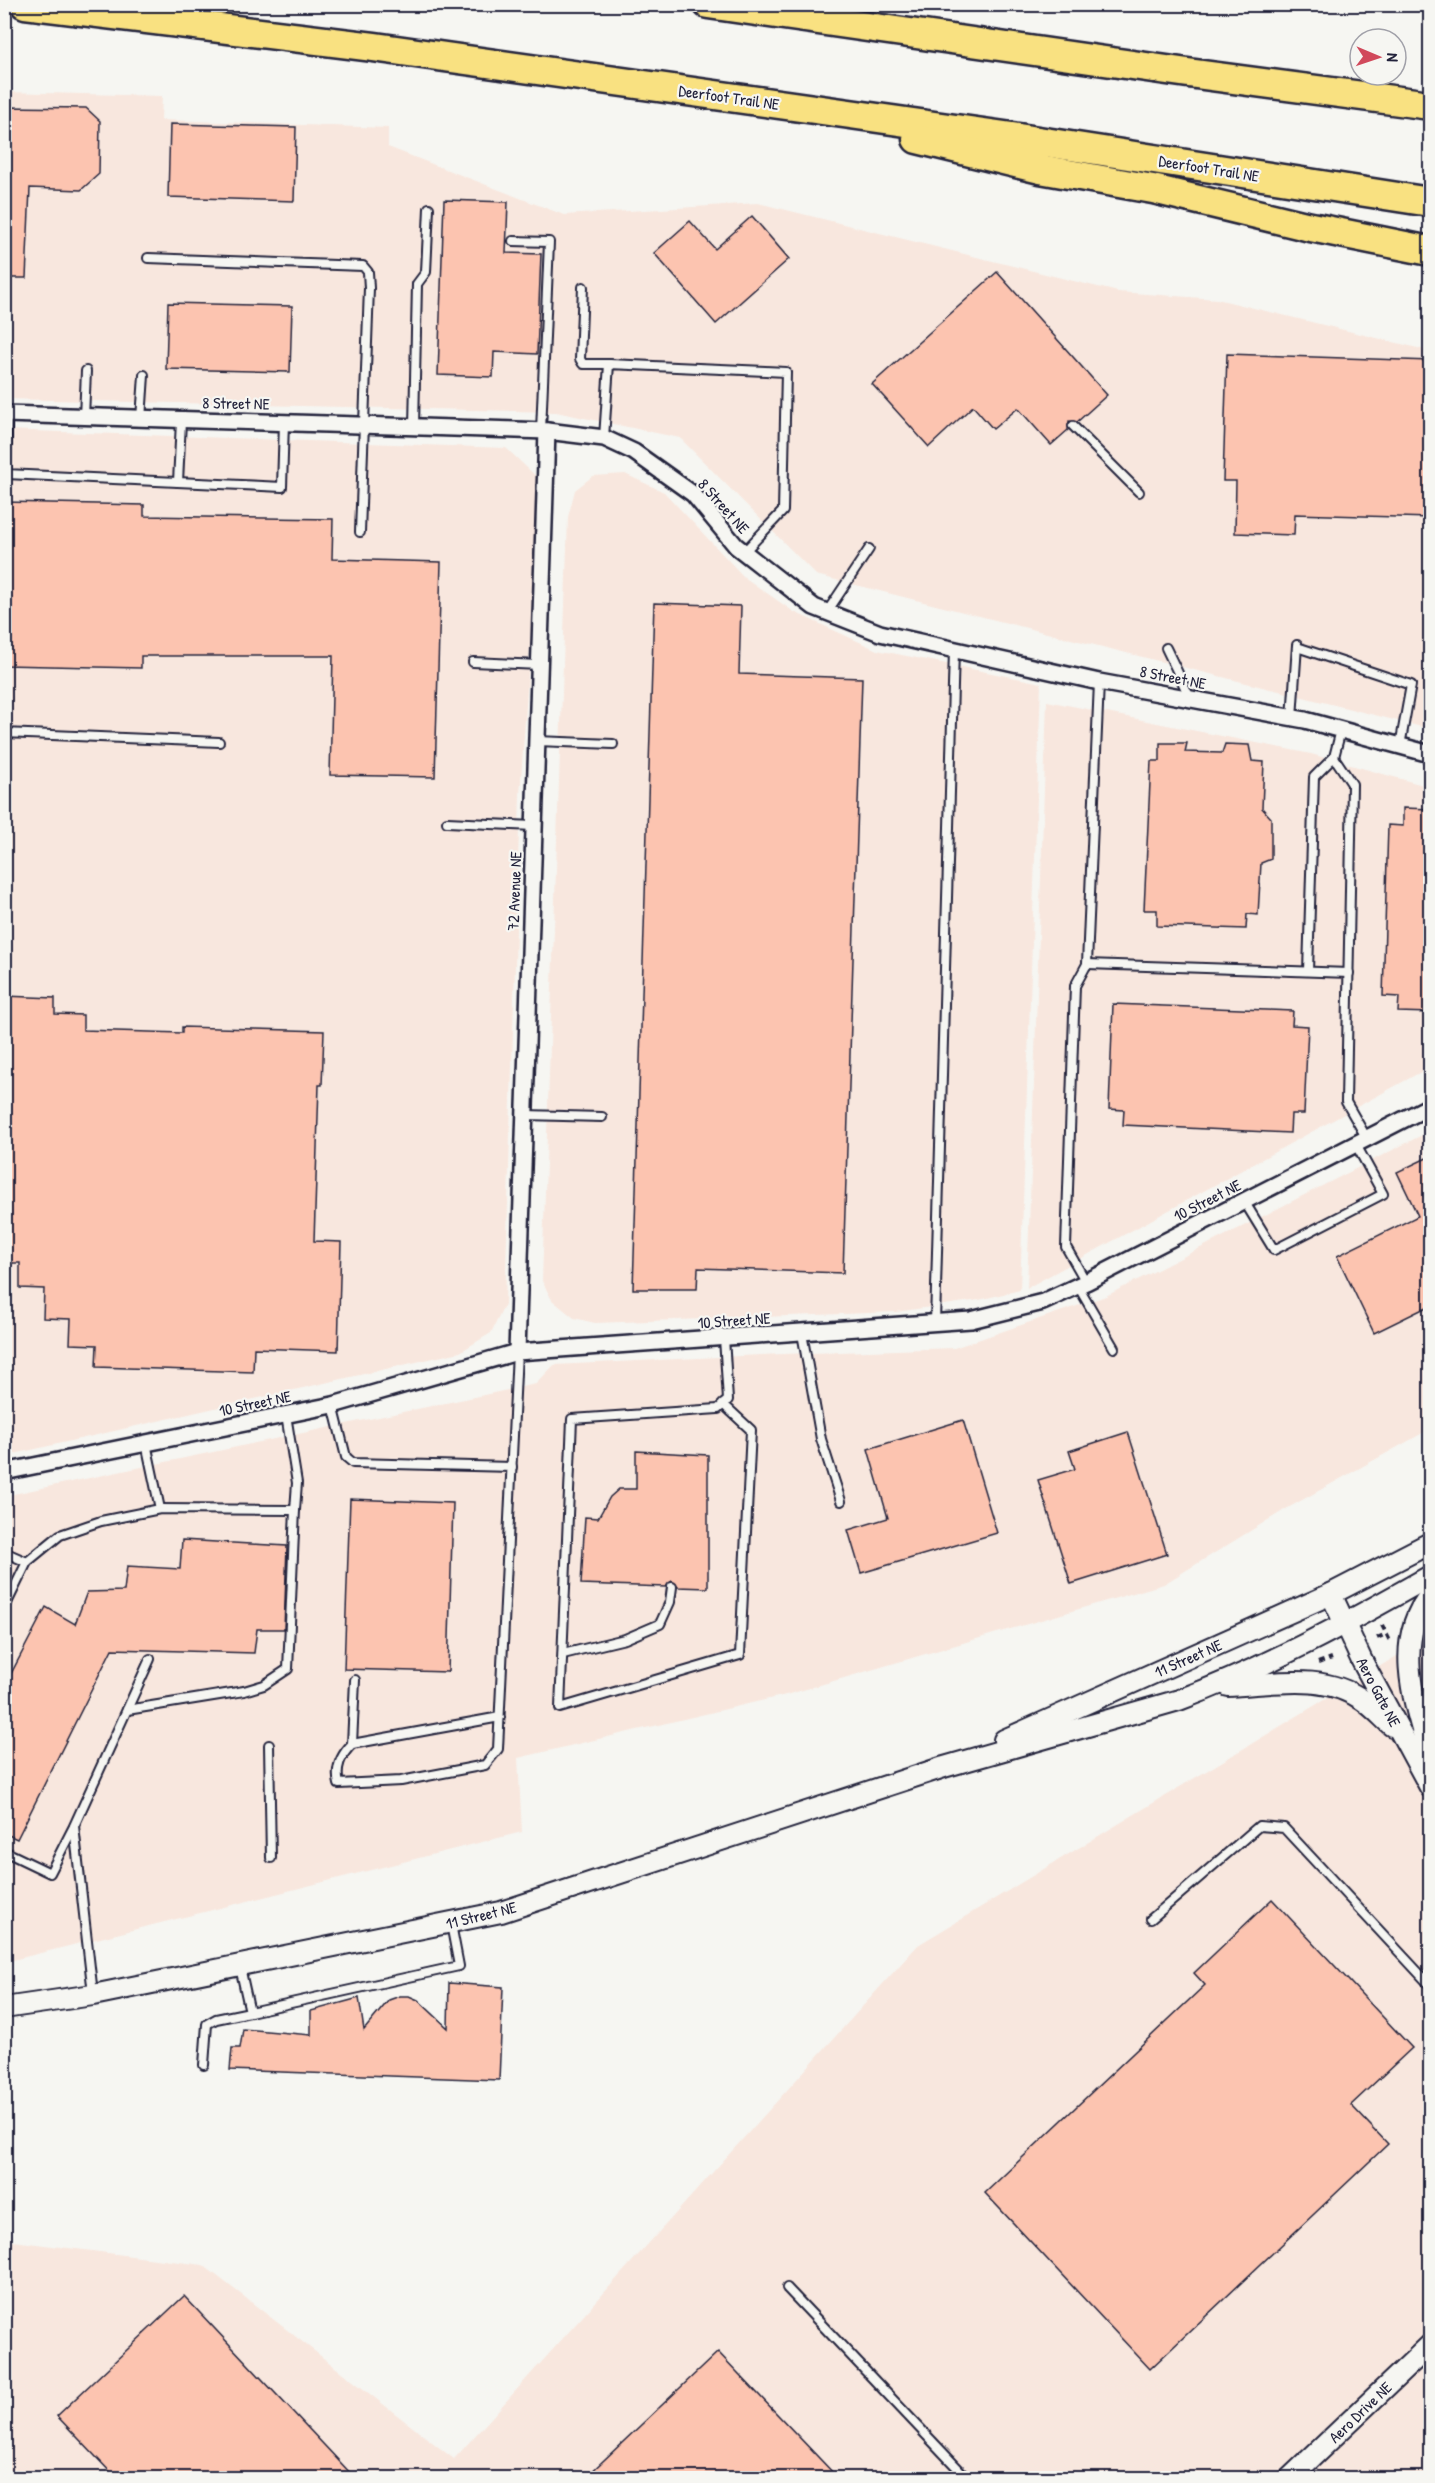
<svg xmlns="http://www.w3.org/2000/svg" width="1435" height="2483" font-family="'Patrick Hand',sans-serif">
  <rect width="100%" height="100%" fill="#f6f6f2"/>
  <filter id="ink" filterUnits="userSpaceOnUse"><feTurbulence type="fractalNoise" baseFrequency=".0167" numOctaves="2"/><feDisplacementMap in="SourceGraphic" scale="12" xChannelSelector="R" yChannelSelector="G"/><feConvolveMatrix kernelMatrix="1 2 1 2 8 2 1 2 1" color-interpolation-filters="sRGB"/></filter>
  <g filter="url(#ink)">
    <g fill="#f8e7de">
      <path d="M 5,92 L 162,96 L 161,120 L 388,128 L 388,147 L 564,215 L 758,203 L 1118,292 L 1217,299 L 1430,351 L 1430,729 L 816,575 L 680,438 L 556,412 L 5,399 Z"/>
      <path d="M 5,430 L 506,448 L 541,481 L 520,795 L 505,1304 L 491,1333 L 460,1352 L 5,1456 Z"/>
      <path d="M 625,474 L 664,492 L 744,577 L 794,612 L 877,650 L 1041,683 L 1020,1290 L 979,1300 L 896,1312 L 595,1323 L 574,1318 L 552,1300 L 542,1281 L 568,517 L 575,490 L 593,476 Z"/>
      <path d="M 1047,701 L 1311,754 L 1430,787 L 1430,1067 L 1027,1288 Z"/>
      <path d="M 1430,1131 L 1430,1429 L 1286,1509 L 1164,1584 L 786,1695 L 518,1758 L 522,1832 L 5,1962 L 4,1496 L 536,1384 L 554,1365 L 783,1354 L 954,1348 L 1106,1296 Z"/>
      <path d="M 1430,1636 L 1430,2478 L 5,2478 L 5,2240 L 203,2265 L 454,2459 L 918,1945 Z"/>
    </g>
    <g fill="#fcc4b0" stroke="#22223b" stroke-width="1.5">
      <path d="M 4,107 L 86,108 L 100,121 L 99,174 L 81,190 L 30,188 L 26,278 L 4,278 Z"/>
      <path d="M 170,124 L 296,127 L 294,201 L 168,197 Z"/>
      <path d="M 444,200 L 508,202 L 506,253 L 541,254 L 537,354 L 494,352 L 493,377 L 438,375 Z"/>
      <path d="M 752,216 L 789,259 L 716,324 L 654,253 L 690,221 L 715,249 Z"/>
      <path d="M 997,272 L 1107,395 L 1077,422 L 1069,421 L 1068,430 L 1051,445 L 1018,408 L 993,429 L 973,406 L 929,447 L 872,384 Z"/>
      <path d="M 168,303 L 292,306 L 290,372 L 166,369 Z"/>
      <path d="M 1227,354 L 1431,361 L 1431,518 L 1295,514 L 1294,535 L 1235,533 L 1236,481 L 1223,481 Z"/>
      <path d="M 4,502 L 144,505 L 144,516 L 333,519 L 332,559 L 441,562 L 435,777 L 330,775 L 333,656 L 141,656 L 141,668 L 4,665 Z"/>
      <path d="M 654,603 L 741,606 L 739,674 L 862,678 L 843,1273 L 698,1268 L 697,1289 L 633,1289 Z"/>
      <path d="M 1160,743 L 1187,743 L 1185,752 L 1222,753 L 1225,744 L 1249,745 L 1252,761 L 1264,762 L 1262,808 L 1271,818 L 1271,859 L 1261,863 L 1258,915 L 1247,914 L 1246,929 L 1157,926 L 1157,910 L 1144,910 L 1151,761 L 1160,761 Z"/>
      <path d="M 1403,808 L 1431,809 L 1431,1013 L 1398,1012 L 1399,997 L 1383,996 L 1388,825 L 1403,826 Z"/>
      <path d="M 4,996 L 55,998 L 55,1014 L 83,1015 L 83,1030 L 182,1033 L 182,1027 L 324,1031 L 322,1085 L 319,1085 L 314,1241 L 341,1242 L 338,1351 L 254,1348 L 253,1372 L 96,1367 L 97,1345 L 70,1344 L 71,1319 L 43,1318 L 44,1289 L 20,1288 L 20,1263 L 4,1263 Z"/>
      <path d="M 1113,1004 L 1293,1011 L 1292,1025 L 1308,1026 L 1304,1114 L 1291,1114 L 1290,1133 L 1123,1125 L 1124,1110 L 1109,1109 Z"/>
      <path d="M 1431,1156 L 1431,1305 L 1374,1333 L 1337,1256 L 1418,1216 L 1397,1172 Z"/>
      <path d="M 963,1420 L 997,1533 L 861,1573 L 848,1530 L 888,1518 L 868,1449 Z"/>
      <path d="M 1128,1432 L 1167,1554 L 1071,1584 L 1038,1480 L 1075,1469 L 1069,1451 Z"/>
      <path d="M 636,1451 L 708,1455 L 708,1588 L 678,1587 L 672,1581 L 666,1587 L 581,1584 L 585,1517 L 598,1518 L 610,1497 L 619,1489 L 636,1489 Z"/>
      <path d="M 350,1499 L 453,1503 L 448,1672 L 344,1669 Z"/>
      <path d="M 182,1540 L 287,1546 L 284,1629 L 257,1629 L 254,1653 L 112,1649 L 17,1839 L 4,1833 L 4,1687 L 46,1607 L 75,1624 L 87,1592 L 124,1591 L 127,1566 L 180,1569 Z"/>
      <path d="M 1272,1899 L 1412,2048 L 1351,2105 L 1388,2144 L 1150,2369 L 985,2193 L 1205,1985 L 1194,1973 Z"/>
      <path d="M 449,1983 L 503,1987 L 499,2080 L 230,2070 L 232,2048 L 240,2048 L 243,2029 L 311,2035 L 311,2011 L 359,1998 L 364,2030 L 389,2000 L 400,1996 L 409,1996 L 418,2000 L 448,2028 Z"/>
      <path d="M 184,2296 L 355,2478 L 116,2478 L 57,2416 Z"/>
      <path d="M 718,2352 L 838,2478 L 585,2478 Z"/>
    </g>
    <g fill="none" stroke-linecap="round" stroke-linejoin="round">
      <g stroke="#22223b" stroke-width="12">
        <g id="service">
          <path d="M 513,241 L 549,242 L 541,431"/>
          <path d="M 148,258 L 363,266 L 368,272 L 369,288 L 360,532"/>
          <path d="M 583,287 L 580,359 L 583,364 L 609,364"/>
          <path d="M 7,414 L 6,474 L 282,487 L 284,422"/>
          <path d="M 84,417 L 86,371"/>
          <path d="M 141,419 L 144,375"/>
          <path d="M 1073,426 L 1139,492"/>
          <path d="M 414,427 L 417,284 L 426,272 L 429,208"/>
          <path d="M 604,438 L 609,364 L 786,372 L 783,511 L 744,552"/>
          <path d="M 178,482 L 181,421"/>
          <path d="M 827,612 L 869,549"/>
          <path d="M 1297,647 L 1411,685 L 1400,746"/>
          <path d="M 1166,648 L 1190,698"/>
          <path d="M 473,662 L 539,665"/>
          <path d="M 1292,718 L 1297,645"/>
          <path d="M 1341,730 L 1334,757 L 1352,784 L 1346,1102 L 1366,1137"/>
          <path d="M 4,733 L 219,742"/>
          <path d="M 537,741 L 613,744"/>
          <path d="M 447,822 L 534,826"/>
          <path d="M 1087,964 L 1349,973"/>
          <path d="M 1308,971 L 1314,777 L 1334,757"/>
          <path d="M 525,1115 L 602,1117"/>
          <path d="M 1244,1201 L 1274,1250 L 1383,1194 L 1355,1143"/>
          <path d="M 1086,1282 L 1066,1247 L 1075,986 L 1087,964 L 1099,682"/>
          <path d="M 1078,1286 L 1114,1348"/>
          <path d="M 935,1323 L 954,650"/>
          <path d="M 802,1333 L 821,1439 L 841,1501"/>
          <path d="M 723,1404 L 751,1430 L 740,1655 L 560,1708 L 572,1419 L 718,1409 L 728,1400 L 724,1338"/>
          <path d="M 333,1405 L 346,1457 L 353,1463 L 512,1467"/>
          <path d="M 286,1415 L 297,1483 L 295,1510"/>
          <path d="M 146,1443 L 160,1509"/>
          <path d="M 4,1552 L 27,1562 L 60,1535 L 101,1521 L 160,1509 L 295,1510 L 288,1669 L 264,1685 L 244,1691 L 127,1710"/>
          <path d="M 4,1609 L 27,1562"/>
          <path d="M 563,1654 L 625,1639 L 660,1624 L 670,1602 L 672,1587"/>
          <path d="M 500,1717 L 352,1744 C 340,1756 335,1768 339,1784 L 401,1781 L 485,1765 L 498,1749 L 517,1352"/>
          <path d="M 352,1744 L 355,1680"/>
          <path d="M 269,1745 L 271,1858"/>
          <path d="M 4,1851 L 50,1873 L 73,1828"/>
          <path d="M 1151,1919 L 1259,1826 L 1284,1828 L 1430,1985"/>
          <path d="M 240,1967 L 250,2012 L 459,1966 L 451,1924"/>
          <path d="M 93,1994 L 74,1826 L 150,1659"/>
          <path d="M 204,2065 L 207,2024 L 216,2019 L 250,2012"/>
          <path d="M 787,2288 L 967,2478"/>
        </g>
      </g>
      <g stroke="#22223b" stroke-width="20">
        <g id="minor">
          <path d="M 4,414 L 547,431 L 604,438 L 634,452 L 693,494 L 736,546 L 814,607 L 880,633 L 1099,682 L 1305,720 L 1430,754"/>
          <path d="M 517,1352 L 547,431"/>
          <path d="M 4,1472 L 333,1405 L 517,1352 L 971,1320 L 1043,1302 L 1086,1282 L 1430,1106"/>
        </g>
      </g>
      <g stroke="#22223b" stroke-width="24">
        <g id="tertiary">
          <path d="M 1331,1594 L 1362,1661 L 1430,1787"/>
          <path d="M 1430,1595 C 1392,1641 1415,1705 1430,1757"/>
          <path d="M 1228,1686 C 1274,1684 1324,1672 1364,1701 C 1374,1708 1383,1718 1392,1726"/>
          <path d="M 1004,1740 L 1331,1594 L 1430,1543"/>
          <path d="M 4,2008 L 93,1995 L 501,1912 L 944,1767 L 1179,1700 C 1267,1667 1349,1622 1430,1576"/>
          <path d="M 1290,2478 L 1430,2345"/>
        </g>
      </g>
      <g stroke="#22223b" stroke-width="33">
        <g id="motorway">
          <path d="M 25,4 L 374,47 L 850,114 L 1032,140 L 1430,202"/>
          <path d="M 708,4 L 1188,73 L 1430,105"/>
          <path d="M 917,139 L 1040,169 L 1153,189 L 1306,226 L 1430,251"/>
        </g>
      </g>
      <g stroke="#22223b" stroke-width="4" stroke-dasharray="6 4.5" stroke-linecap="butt">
        <path d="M 1382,1625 L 1391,1643"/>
        <path d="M 1377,1638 L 1386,1634"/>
        <path d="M 1318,1663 L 1332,1658"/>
      </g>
      <use href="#service" stroke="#f6f6f2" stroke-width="8"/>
      <use href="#minor" stroke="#f6f6f2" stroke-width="15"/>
      <use href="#tertiary" stroke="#f6f6f2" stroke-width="20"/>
      <use href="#motorway" stroke="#f9e181" stroke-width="28"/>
    </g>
  </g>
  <g text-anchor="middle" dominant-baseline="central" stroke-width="4.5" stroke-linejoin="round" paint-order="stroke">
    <g font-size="16" fill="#22223b" stroke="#f6f6f2">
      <text transform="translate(729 97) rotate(8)">Deerfoot Trail NE</text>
      <text transform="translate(1209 168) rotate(9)">Deerfoot Trail NE</text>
      <text transform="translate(236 403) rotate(1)">8 Street NE</text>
      <text transform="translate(724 506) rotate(48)">8 Street NE</text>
      <text transform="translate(1173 677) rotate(11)">8 Street NE</text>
      <text transform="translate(514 891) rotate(-88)">72 Avenue NE</text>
      <text transform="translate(1207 1200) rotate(-27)">10 Street NE</text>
      <text transform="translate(734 1320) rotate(-4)">10 Street NE</text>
      <text transform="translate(255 1403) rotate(-12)">10 Street NE</text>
      <text transform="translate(1188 1658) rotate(-24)">11 Street NE</text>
      <text transform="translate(1379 1692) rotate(62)">Aero Gate NE</text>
      <text transform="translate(481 1915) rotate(-14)">11 Street NE</text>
      <text transform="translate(1360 2412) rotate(-44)">Aero Drive NE</text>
    </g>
  </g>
  <rect width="1435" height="2483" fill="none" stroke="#f6f6f2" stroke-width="24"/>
  <rect x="12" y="12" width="1411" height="2459" fill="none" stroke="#22223b" stroke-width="2" filter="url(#ink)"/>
  <g transform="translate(1378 57) rotate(92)"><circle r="28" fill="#f6f6f2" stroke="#a1a1a9" stroke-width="1.5"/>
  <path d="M0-4.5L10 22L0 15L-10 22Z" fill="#d1495b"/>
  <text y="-9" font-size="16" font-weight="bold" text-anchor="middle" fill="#22223b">N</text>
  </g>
</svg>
